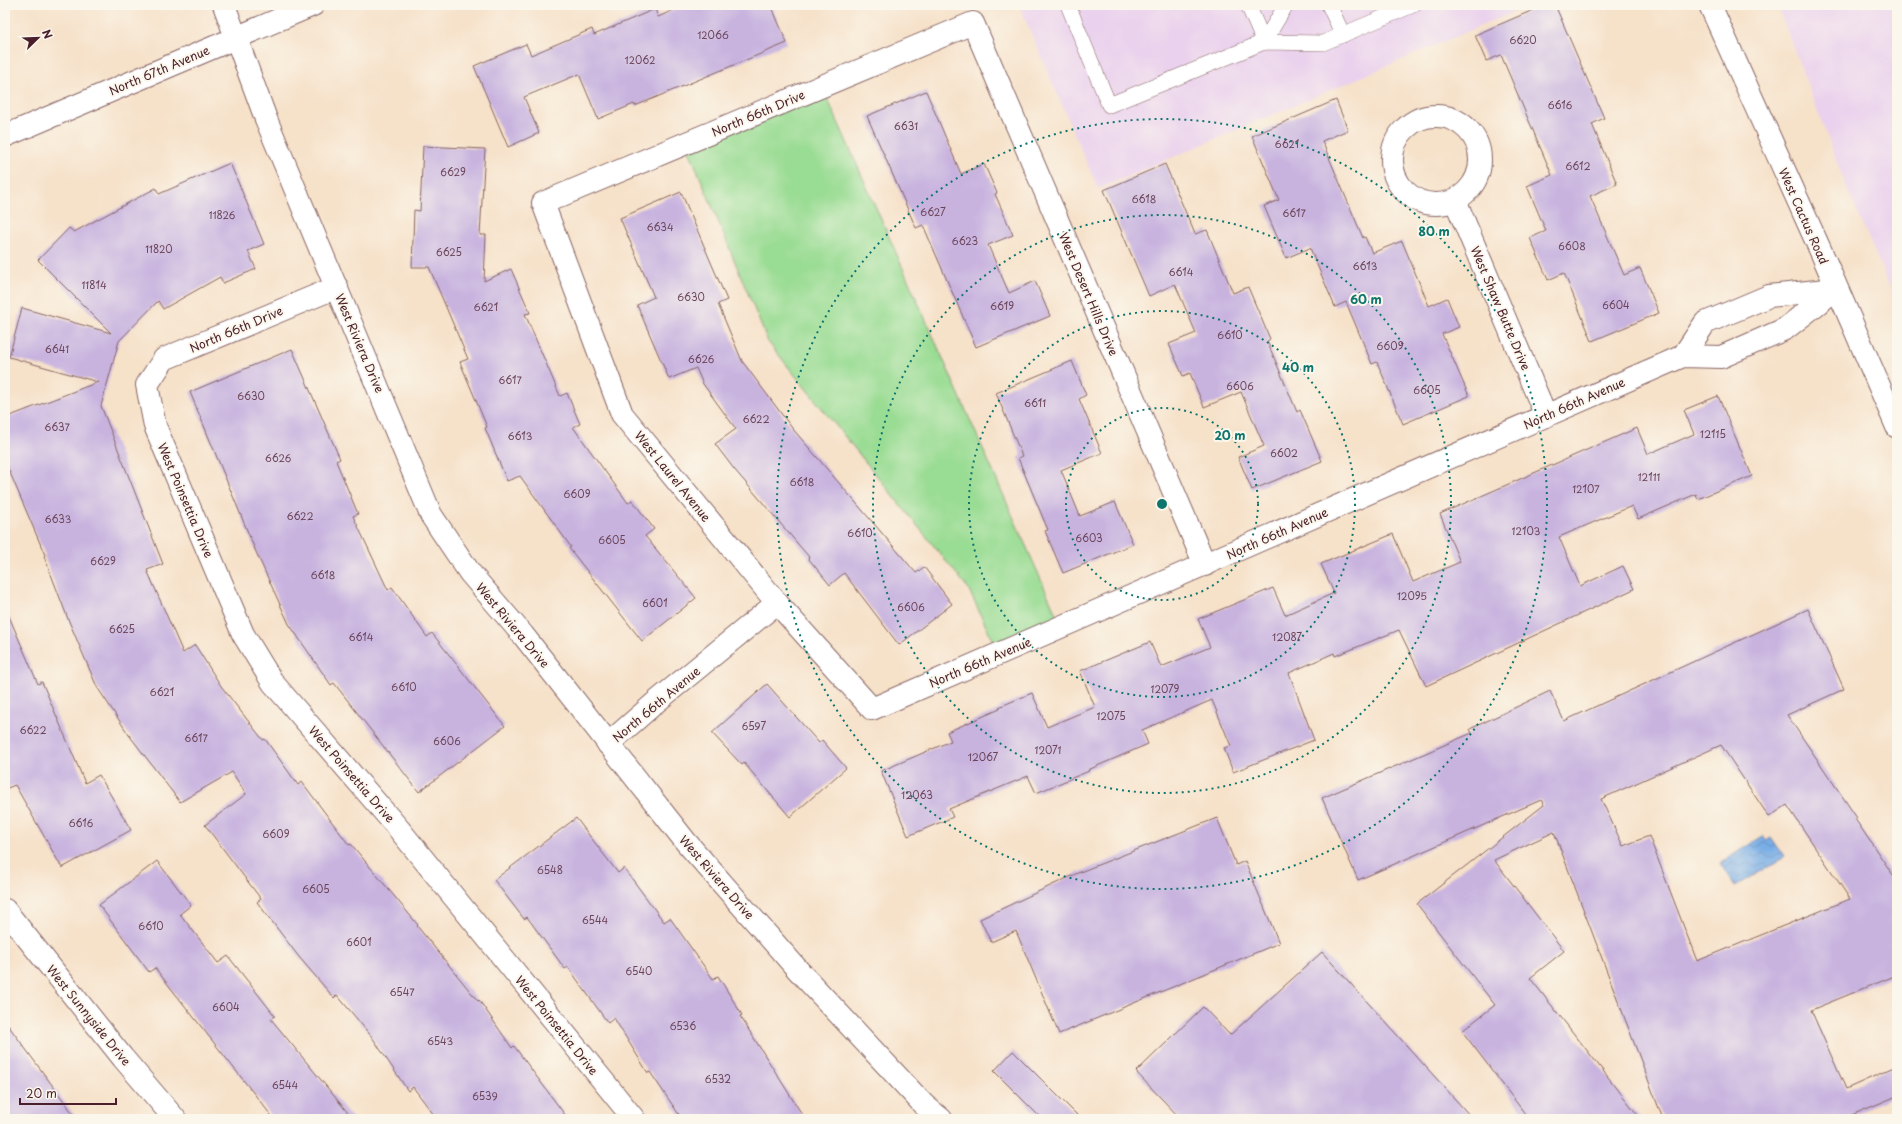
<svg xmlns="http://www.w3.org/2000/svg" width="1902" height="1124" font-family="'Playpen Sans',sans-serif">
  <defs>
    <pattern id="water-waves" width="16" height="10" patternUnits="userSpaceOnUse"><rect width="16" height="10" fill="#79aee6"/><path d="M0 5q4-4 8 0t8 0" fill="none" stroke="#658dbb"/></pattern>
  </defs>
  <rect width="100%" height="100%" fill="#fbf7ec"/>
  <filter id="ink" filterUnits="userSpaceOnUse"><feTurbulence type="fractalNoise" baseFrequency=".025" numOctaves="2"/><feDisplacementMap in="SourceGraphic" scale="8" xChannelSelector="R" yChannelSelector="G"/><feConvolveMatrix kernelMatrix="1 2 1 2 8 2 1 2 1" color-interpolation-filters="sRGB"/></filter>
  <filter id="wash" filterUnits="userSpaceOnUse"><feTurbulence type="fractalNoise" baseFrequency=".012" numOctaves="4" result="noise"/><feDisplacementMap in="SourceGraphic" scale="16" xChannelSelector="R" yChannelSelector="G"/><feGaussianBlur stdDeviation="0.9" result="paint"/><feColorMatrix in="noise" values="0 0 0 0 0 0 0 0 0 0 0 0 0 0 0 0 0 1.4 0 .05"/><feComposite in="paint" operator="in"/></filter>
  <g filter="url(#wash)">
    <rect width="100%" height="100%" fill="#f6e1c9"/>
    <g fill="#ead1ed">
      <path d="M 1019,5 L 1530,5 L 1098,189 Z"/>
      <path d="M 1777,5 L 1897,5 L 1897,303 L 1848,191 Z"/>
    </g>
    <path fill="#99dc93" stroke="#727e5f" d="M 822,86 L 1062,627 L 999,654 L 968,588 L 768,342 L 686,143 Z"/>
    <path fill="url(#water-waves)" stroke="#626688" d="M 1763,836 L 1766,841 L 1771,838 L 1784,857 L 1735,887 L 1720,863 Z"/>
    <g id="blocks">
      <g fill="#c8b3df" fill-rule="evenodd">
        <path d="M 685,5 L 771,5 L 787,43 L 635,106 L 634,104 L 598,119 L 579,74 L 524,97 L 539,133 L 508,147 L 474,66 L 526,44 L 531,55 L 592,29 L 594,35 L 655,9 L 658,17 Z"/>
        <path d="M 1545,5 L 1555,5 L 1604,118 L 1592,124 L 1617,184 L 1590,196 L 1624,275 L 1640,268 L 1659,313 L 1592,341 L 1564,273 L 1548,280 L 1530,238 L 1546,231 L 1527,186 L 1552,175 L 1501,55 L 1486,61 L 1475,35 Z"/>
        <path d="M 926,91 L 961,174 L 984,164 L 997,193 L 995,194 L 1013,235 L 988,245 L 1009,293 L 1035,281 L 1050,316 L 976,347 L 923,225 L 916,228 L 867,116 Z"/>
        <path d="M 1336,100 L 1348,130 L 1322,141 L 1363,238 L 1365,237 L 1372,253 L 1402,241 L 1429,306 L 1447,298 L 1459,327 L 1442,334 L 1469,396 L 1403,424 L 1377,362 L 1372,364 L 1346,302 L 1335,307 L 1310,248 L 1286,258 L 1264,206 L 1279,200 L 1252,136 Z"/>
        <path d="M 423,146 L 485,149 L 480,235 L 486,235 L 484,281 L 511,269 L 530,313 L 525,314 L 560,396 L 567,393 L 580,424 L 573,427 L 628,503 L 632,500 L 654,529 L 645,536 L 696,598 L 642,641 L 569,548 L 571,547 L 520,476 L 507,481 L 485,428 L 487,427 L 460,362 L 468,359 L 429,267 L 412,267 L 414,210 L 420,211 Z"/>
        <path d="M 230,163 L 264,244 L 248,251 L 256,269 L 223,283 L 220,277 L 163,309 L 158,301 L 119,341 L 101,406 L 163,564 L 147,570 L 183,653 L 195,645 L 221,686 L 263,740 L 265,739 L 298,785 L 302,782 L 349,845 L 351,844 L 418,925 L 417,926 L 478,1001 L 479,1000 L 512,1048 L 514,1046 L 568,1119 L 437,1119 L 413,1087 L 408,1091 L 372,1037 L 337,995 L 334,998 L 299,957 L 257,902 L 261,899 L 205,825 L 246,794 L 232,772 L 180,802 L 129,735 L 97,687 L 68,619 L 44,556 L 45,555 L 5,461 L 5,418 L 98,382 L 9,357 L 22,308 L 111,333 L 38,260 L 69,228 L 74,232 L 156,188 L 159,194 Z"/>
        <path d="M 1165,164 L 1195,234 L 1207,230 L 1233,293 L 1248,287 L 1270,339 L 1267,341 L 1297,412 L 1300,410 L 1322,461 L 1252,490 L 1238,457 L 1264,446 L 1241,392 L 1204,407 L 1190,373 L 1183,376 L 1169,344 L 1196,333 L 1175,284 L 1149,296 L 1104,190 Z"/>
        <path d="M 681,192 L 727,300 L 718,304 L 742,361 L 792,428 L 916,573 L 924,567 L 952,604 L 899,645 L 844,573 L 830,585 L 808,558 L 809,557 L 734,469 L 715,444 L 736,429 L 703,384 L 696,368 L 669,379 L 637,305 L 654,297 L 620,218 Z"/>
        <path d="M 292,349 L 340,459 L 336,461 L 358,514 L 353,516 L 388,590 L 392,587 L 427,637 L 432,633 L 505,726 L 419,792 L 334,683 L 331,685 L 289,624 L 256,552 L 190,392 Z"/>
        <path d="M 1072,361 L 1086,395 L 1079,399 L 1102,453 L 1061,470 L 1080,516 L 1115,502 L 1133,544 L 1063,573 L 1045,531 L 1048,530 L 1018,458 L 1022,456 L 996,393 Z"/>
        <path d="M 1718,396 L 1752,476 L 1698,499 L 1696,494 L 1638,519 L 1632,506 L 1559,537 L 1580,586 L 1623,566 L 1634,589 L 1426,686 L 1399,630 L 1335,656 L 1334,653 L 1289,673 L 1314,740 L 1233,772 L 1224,748 L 1231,746 L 1212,700 L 1142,730 L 1148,744 L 1088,770 L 1089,771 L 1036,793 L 1028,776 L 949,809 L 953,817 L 908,836 L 881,771 L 951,741 L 947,732 L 1000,709 L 999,707 L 1032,693 L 1047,727 L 1095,707 L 1080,671 L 1150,642 L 1161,667 L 1210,647 L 1198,619 L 1273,588 L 1285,615 L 1334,593 L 1321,564 L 1393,534 L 1413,582 L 1460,562 L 1440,514 L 1637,428 L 1648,454 L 1694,434 L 1684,410 Z"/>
        <path d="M 5,607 L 38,684 L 42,682 L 85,783 L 99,775 L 131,830 L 62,868 L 15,785 L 5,789 Z"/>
        <path d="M 1808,609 L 1844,689 L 1787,715 L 1857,818 L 1855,819 L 1897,881 L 1897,975 L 1811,1010 L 1846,1089 L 1897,1066 L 1897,1096 L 1842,1119 L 1663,1119 L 1554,832 L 1494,860 L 1564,951 L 1530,978 L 1641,1119 L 1529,1119 L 1462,1031 L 1495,1005 L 1417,904 L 1544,805 L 1541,800 L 1358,880 L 1322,798 L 1472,733 L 1470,729 L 1550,691 L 1564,721 ZM 1721,745 L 1769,817 L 1787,805 L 1850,899 L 1697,961 L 1649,836 L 1623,846 L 1601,799 Z"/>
        <path d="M 767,684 L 819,743 L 822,740 L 846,768 L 790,817 L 744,763 L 742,765 L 712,733 Z"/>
        <path d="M 576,818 L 618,873 L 624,868 L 664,922 L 670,918 L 713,979 L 718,976 L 742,1015 L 740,1016 L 805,1119 L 682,1119 L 650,1072 L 648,1073 L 614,1018 L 608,1023 L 568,967 L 565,969 L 527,917 L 524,919 L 494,880 Z"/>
        <path d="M 1217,818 L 1236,865 L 1245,861 L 1279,943 L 1059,1034 L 1016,931 L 991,942 L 980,919 L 1080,872 Z"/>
        <path d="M 157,861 L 191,905 L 180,914 L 218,963 L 228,956 L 275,1016 L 271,1019 L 353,1119 L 274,1119 L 155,968 L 149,972 L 99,905 Z"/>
        <path d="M 1322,952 L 1473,1119 L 1181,1119 L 1136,1072 L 1203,1007 L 1230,1035 Z"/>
        <path d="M 5,1021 L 77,1119 L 5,1119 Z"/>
        <path d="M 1013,1051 L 1081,1119 L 1042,1119 L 994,1071 Z"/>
      </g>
    </g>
  </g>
  <g filter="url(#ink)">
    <use href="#blocks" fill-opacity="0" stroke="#866362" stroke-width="1"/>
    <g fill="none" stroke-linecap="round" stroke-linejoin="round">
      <g stroke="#866362" stroke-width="16">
        <g id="service">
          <path d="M 1068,5 L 1109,105 L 1264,42 L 1323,43 L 1413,5"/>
          <path d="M 1248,5 L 1264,42"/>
          <path d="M 1329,5 L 1343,35"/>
          <path d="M 1264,42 L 1286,5"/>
        </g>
      </g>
      <g stroke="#866362" stroke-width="24">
        <g id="minor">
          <path d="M 224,5 L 266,119 L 431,515 L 470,573 L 523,635 L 686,842 L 798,970 L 924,1105 L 941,1119"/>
          <circle cx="1436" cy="160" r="44"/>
          <path d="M 1455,200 L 1546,416"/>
          <path d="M 337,287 L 164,359 L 147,385 L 155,426 L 243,634 L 273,683 L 398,828 L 634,1119"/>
          <path d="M 1683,356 L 1705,323 L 1769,296 L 1836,289"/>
          <path d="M 1205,565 L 973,23 L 543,203 L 622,414 L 777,603 L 872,709 L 1683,356 L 1721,357 L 1785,329 L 1836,289"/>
          <path d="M 608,744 L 656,702 L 777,603"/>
          <path d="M 5,910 L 123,1058 L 175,1119"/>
        </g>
      </g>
      <g stroke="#866362" stroke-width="24">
        <g id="secondary">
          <path d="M 1710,5 L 1823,256 L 1897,427"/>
          <path d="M 5,136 L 313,5"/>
        </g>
      </g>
      <use href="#service" stroke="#fff" stroke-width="15"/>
      <use href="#minor" stroke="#fff" stroke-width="22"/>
      <use href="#secondary" stroke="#fff" stroke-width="22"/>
    </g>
  </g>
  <g fill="none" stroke="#0f766e" stroke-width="2" stroke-dasharray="2 4">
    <circle cx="1162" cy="504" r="96"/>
    <circle cx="1162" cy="504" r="193"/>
    <circle cx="1162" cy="504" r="289"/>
    <circle cx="1162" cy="504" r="385"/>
  </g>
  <g text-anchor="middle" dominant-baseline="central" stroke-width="4" stroke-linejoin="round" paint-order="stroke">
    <g font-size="10" fill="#6a4458">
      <text x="713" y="34">12066</text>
      <text x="1523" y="39">6620</text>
      <text x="640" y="59">12062</text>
      <text x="1560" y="104">6616</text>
      <text x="906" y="125">6631</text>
      <text x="1287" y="143">6621</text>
      <text x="1578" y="165">6612</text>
      <text x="453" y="171">6629</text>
      <text x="1144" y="198">6618</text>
      <text x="933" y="211">6627</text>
      <text x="1294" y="212">6617</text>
      <text x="222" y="214">11826</text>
      <text x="660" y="226">6634</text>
      <text x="965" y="240">6623</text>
      <text x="1572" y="245">6608</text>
      <text x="159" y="248">11820</text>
      <text x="449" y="251">6625</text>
      <text x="1365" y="265">6613</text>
      <text x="1181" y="271">6614</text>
      <text x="94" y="284">11814</text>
      <text x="691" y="296">6630</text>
      <text x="1616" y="304">6604</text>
      <text x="1002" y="305">6619</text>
      <text x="486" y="306">6621</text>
      <text x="1230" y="334">6610</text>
      <text x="1390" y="345">6609</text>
      <text x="57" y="348">6641</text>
      <text x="701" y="358">6626</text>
      <text x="510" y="379">6617</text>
      <text x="1240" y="385">6606</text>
      <text x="1427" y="389">6605</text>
      <text x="251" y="395">6630</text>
      <text x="1035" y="402">6611</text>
      <text x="756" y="418">6622</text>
      <text x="57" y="426">6637</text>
      <text x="1713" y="433">12115</text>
      <text x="520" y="435">6613</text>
      <text x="1284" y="452">6602</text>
      <text x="278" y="457">6626</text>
      <text x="1649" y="476">12111</text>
      <text x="802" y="481">6618</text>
      <text x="1586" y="488">12107</text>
      <text x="577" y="493">6609</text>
      <text x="300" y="515">6622</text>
      <text x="58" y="518">6633</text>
      <text x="1526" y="530">12103</text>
      <text x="860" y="532">6610</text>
      <text x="1089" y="537">6603</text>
      <text x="612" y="539">6605</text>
      <text x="103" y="560">6629</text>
      <text x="323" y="574">6618</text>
      <text x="1412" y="595">12095</text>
      <text x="655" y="602">6601</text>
      <text x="911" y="606">6606</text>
      <text x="122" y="628">6625</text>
      <text x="361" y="636">6614</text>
      <text x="1287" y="636">12087</text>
      <text x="404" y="686">6610</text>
      <text x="1165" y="688">12079</text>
      <text x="162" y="691">6621</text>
      <text x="1111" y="715">12075</text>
      <text x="754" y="725">6597</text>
      <text x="33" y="729">6622</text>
      <text x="196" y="737">6617</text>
      <text x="447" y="740">6606</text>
      <text x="1048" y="749">12071</text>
      <text x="983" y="756">12067</text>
      <text x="917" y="794">12063</text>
      <text x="81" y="822">6616</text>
      <text x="276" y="833">6609</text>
      <text x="550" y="869">6548</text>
      <text x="316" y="888">6605</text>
      <text x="595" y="919">6544</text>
      <text x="151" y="925">6610</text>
      <text x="359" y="941">6601</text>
      <text x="639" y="970">6540</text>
      <text x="402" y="991">6547</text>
      <text x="226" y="1006">6604</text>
      <text x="683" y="1025">6536</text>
      <text x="440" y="1040">6543</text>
      <text x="718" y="1078">6532</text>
      <text x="285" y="1084">6544</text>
      <text x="485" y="1095">6539</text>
    </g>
    <g font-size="12" fill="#4a1f2b" stroke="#fbf7ec">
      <text transform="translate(159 70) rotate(-23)">North 67th Avenue</text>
      <text transform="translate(758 113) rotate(-23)">North 66th Drive</text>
      <text transform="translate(1804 216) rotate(66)">West Cactus Road</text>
      <text transform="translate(1089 294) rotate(67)">West Desert Hills Drive</text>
      <text transform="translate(1501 308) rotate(67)">West Shaw Butte Drive</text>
      <text transform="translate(236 329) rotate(-23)">North 66th Drive</text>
      <text transform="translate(360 343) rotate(67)">West Riviera Drive</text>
      <text transform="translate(1574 403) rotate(-24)">North 66th Avenue</text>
      <text transform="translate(673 476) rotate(51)">West Laurel Avenue</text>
      <text transform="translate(186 500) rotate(67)">West Poinsettia Drive</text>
      <text transform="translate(1277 533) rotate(-24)">North 66th Avenue</text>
      <text transform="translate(513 625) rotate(50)">West Riviera Drive</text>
      <text transform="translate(980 662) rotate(-23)">North 66th Avenue</text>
      <text transform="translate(656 704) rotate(-40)">North 66th Avenue</text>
      <text transform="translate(352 774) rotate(49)">West Poinsettia Drive</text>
      <text transform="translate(717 877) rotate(49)">West Riviera Drive</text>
      <text transform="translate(89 1015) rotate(51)">West Sunnyside Drive</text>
      <text transform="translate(557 1025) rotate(51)">West Poinsettia Drive</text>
    </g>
  </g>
  <circle cx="1162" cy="504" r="6" fill="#0f766e" stroke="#fbf7ec" stroke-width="2"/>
  <g font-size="12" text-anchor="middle" font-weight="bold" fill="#0f766e" stroke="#fbf7ec" stroke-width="4" stroke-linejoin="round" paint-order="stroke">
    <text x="1434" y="236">80 m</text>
    <text x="1366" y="304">60 m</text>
    <text x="1298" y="372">40 m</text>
    <text x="1230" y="440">20 m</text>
  </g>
  <rect width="1902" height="1124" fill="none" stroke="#fbf7ec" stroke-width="20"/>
  <g transform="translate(38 38) rotate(67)" stroke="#fbf7ec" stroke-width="3" paint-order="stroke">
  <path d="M0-3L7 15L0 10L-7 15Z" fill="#4a1f2b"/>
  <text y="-6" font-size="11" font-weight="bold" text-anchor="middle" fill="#4a1f2b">N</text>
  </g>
  <path d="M20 1098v6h96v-6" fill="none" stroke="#4a1f2b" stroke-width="2"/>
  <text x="26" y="1098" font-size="12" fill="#4a1f2b" stroke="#fbf7ec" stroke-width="3" paint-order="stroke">20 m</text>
</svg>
